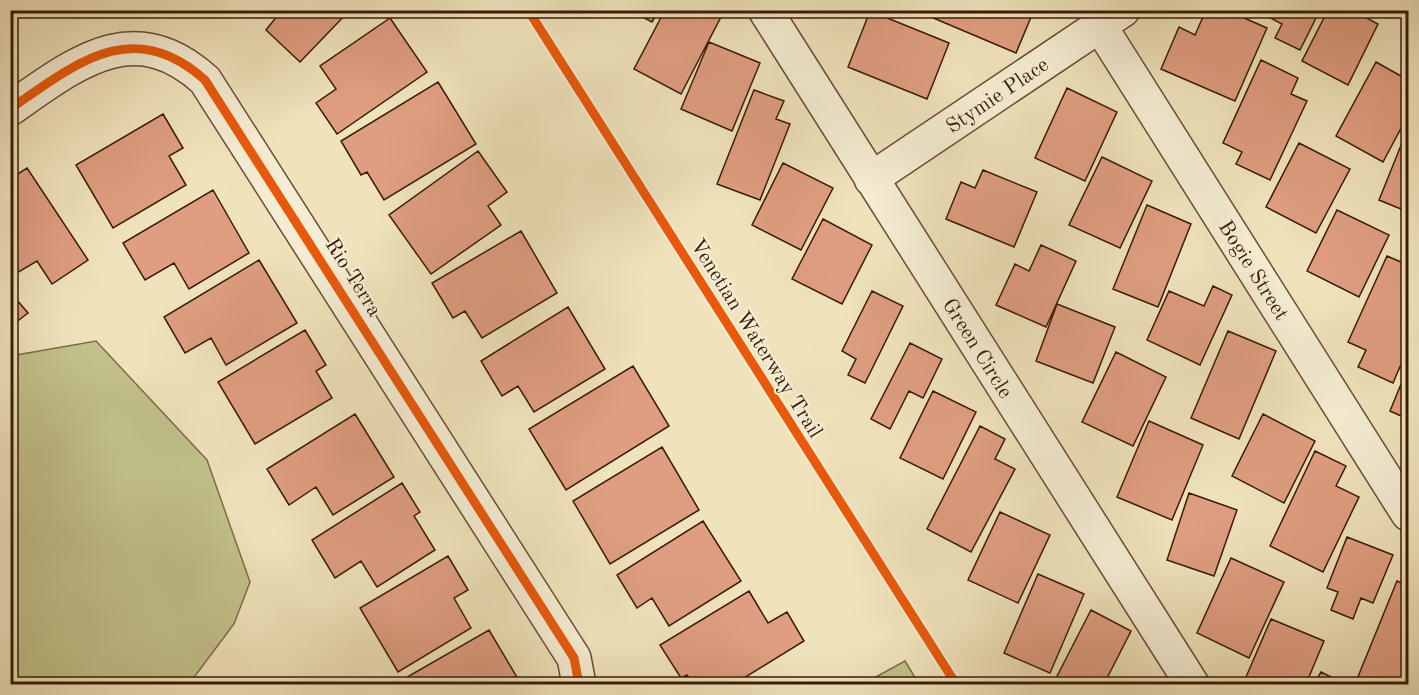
<svg xmlns="http://www.w3.org/2000/svg" width="1419" height="695" viewBox="0 0 1419 695" font-family="'Old Standard TT',serif">
<rect width="100%" height="100%" fill="#f0e3bc"/>
<filter id="stains"><feTurbulence type="fractalNoise" baseFrequency=".00333" numOctaves="4"/><feColorMatrix values="0 0 0 0 .2 0 0 0 0 .09 0 0 0 0 .02 0 0 0 .5 -.17"/></filter>
<radialGradient id="worn" r=".72"><stop offset=".6" stop-color="#630" stop-opacity="0"/><stop offset="1" stop-color="#630" stop-opacity=".3"/></radialGradient>
<!-- green -->
<path fill="#c2c18b" stroke="#7e6e48" stroke-width="1.5" d="M 96,341 L 207,460 L 250,582 L 234,624 L 189,684 L 11,684 L 11,356 Z
M 905,661 L 919,684 L 863,684 Z"/>
<!-- building -->
<path fill="#df9e81" stroke="#3a1b06" stroke-width="1.5" d="M 282,10 L 350,10 L 300,62 L 266,30 Z
M 629,10 L 659,10 L 652,22 Z
M 665,10 L 712,10 L 722,15 L 681,94 L 634,69 Z
M 933,10 L 1034,10 L 1016,53 L 931,17 Z
M 1206,10 L 1226,10 L 1267,28 L 1235,101 L 1161,69 L 1179,27 L 1195,35 Z
M 1256,10 L 1320,10 L 1300,50 L 1275,38 L 1282,24 Z
M 1328,10 L 1352,10 L 1378,24 L 1348,85 L 1302,61 Z
M 870,11 L 949,43 L 927,99 L 848,67 Z
M 390,18 L 427,72 L 337,134 L 316,103 L 336,89 L 320,66 Z
M 709,42 L 760,63 L 732,131 L 681,109 Z
M 1261,60 L 1298,78 L 1291,94 L 1307,101 L 1270,180 L 1236,164 L 1242,152 L 1223,143 Z
M 1376,62 L 1408,80 L 1408,115 L 1383,162 L 1336,136 Z
M 438,82 L 476,144 L 384,200 L 367,172 L 361,175 L 341,141 Z
M 1067,88 L 1117,112 L 1085,181 L 1035,158 Z
M 754,90 L 784,101 L 776,119 L 790,124 L 760,200 L 717,184 Z
M 163,114 L 183,148 L 169,156 L 186,185 L 113,228 L 76,165 Z
M 1408,128 L 1408,212 L 1379,200 Z
M 1299,143 L 1350,169 L 1316,233 L 1266,207 Z
M 478,151 L 507,192 L 488,206 L 501,225 L 431,274 L 389,215 Z
M 1102,157 L 1152,181 L 1120,248 L 1069,225 Z
M 783,163 L 833,188 L 801,250 L 752,225 Z
M 27,168 L 88,260 L 52,284 L 37,261 L 10,277 L 10,179 Z
M 983,170 L 1037,192 L 1014,247 L 946,219 L 961,182 L 975,188 Z
M 213,190 L 249,253 L 189,289 L 174,263 L 145,280 L 123,243 Z
M 1147,205 L 1191,224 L 1158,307 L 1113,289 Z
M 1337,210 L 1389,235 L 1359,297 L 1307,271 Z
M 823,219 L 872,245 L 842,304 L 792,279 Z
M 521,231 L 557,293 L 482,338 L 465,311 L 453,318 L 432,283 Z
M 1041,245 L 1076,261 L 1046,327 L 996,305 L 1015,264 L 1029,271 Z
M 1387,256 L 1408,265 L 1403,281 L 1408,283 L 1408,348 L 1393,383 L 1358,367 L 1366,350 L 1348,342 Z
M 259,260 L 297,323 L 226,365 L 211,338 L 185,353 L 164,317 Z
M 1213,286 L 1232,295 L 1200,365 L 1147,340 L 1169,291 L 1204,306 Z
M 872,291 L 903,306 L 865,383 L 848,375 L 856,359 L 842,351 Z
M 10,292 L 28,313 L 10,327 Z
M 1057,304 L 1115,327 L 1093,383 L 1036,361 Z
M 568,307 L 605,369 L 534,412 L 518,386 L 502,396 L 481,361 Z
M 305,330 L 326,365 L 316,371 L 332,398 L 255,444 L 218,382 Z
M 1228,331 L 1276,351 L 1239,439 L 1191,418 Z
M 910,343 L 942,359 L 923,398 L 909,391 L 890,429 L 871,419 Z
M 1116,352 L 1166,377 L 1133,446 L 1082,422 Z
M 633,366 L 669,426 L 566,490 L 529,429 Z
M 1408,367 L 1408,419 L 1390,411 Z
M 933,391 L 976,412 L 943,479 L 900,458 Z
M 355,414 L 394,477 L 333,515 L 316,487 L 289,505 L 267,469 Z
M 1263,414 L 1315,441 L 1284,503 L 1232,476 Z
M 1149,421 L 1203,445 L 1172,520 L 1117,497 Z
M 980,426 L 1005,439 L 995,459 L 1015,469 L 971,552 L 927,529 Z
M 662,447 L 699,510 L 610,564 L 573,501 Z
M 1315,451 L 1346,466 L 1336,486 L 1359,497 L 1323,572 L 1270,546 Z
M 402,483 L 420,512 L 414,516 L 435,550 L 377,587 L 361,561 L 335,578 L 312,540 Z
M 1189,493 L 1237,510 L 1214,576 L 1167,560 Z
M 1000,512 L 1050,535 L 1018,603 L 968,580 Z
M 703,521 L 741,581 L 669,626 L 652,598 L 637,608 L 617,575 Z
M 1347,537 L 1393,555 L 1373,603 L 1361,598 L 1353,619 L 1331,610 L 1338,592 L 1327,588 Z
M 448,556 L 468,590 L 454,598 L 471,628 L 398,672 L 360,608 Z
M 1231,558 L 1284,582 L 1249,658 L 1197,633 Z
M 1038,574 L 1084,594 L 1050,673 L 1004,653 Z
M 1397,581 L 1408,586 L 1408,684 L 1355,684 Z
M 749,591 L 768,623 L 787,612 L 804,641 L 734,684 L 693,684 L 687,675 L 681,678 L 660,645 Z
M 1091,610 L 1131,631 L 1104,684 L 1053,684 Z
M 1271,619 L 1324,641 L 1306,684 L 1243,684 Z
M 489,630 L 521,684 L 395,684 Z
M 1321,672 L 1345,684 L 1314,684 Z"/>
<g fill="none" stroke-linecap="round" stroke-linejoin="round">
<!-- minor casing -->
<g stroke="#684d34" stroke-width="36">
<path id="minor" d="M 765,10 L 1192,684
M 1100,26 L 1408,514
M 10,109 C 75,64 133,15 205,80 L 574,658 L 579,684
M 871,179 L 1123,10"/>
</g>
<!-- minor -->
<use href="#minor" stroke="#f5edd3" stroke-width="33"/>
<!-- cycleway casing -->
<g stroke="#f5edd3" stroke-width="13">
<path id="cycleway" d="M 528,10 L 956,684
M 10,109 C 75,64 133,15 205,80 L 574,658 L 579,684"/>
</g>
<!-- cycleway -->
<use href="#cycleway" stroke="#e8590c" stroke-width="9"/>
</g>
<g text-anchor="middle" stroke-width="4.5" stroke-linejoin="round" paint-order="stroke">
<!-- street labels -->
<g font-size="21" fill="#3a1b06" stroke="#f5edd3">
<text transform="translate(997 95) rotate(-34)" y="7">Stymie Place</text>
<text transform="translate(1254 270) rotate(58)" y="7">Bogie Street</text>
<text transform="translate(354 277) rotate(58)" y="7">Rio Terra</text>
<text transform="translate(757 338) rotate(58)" y="7">Venetian Waterway Trail</text>
<text transform="translate(978 348) rotate(58)" y="7">Green Circle</text>
</g>
</g>
<!-- margin -->
<rect width="1419" height="695" fill="none" stroke="#f0e3bc" stroke-width="36"/>
<rect x="12" y="12" width="1395" height="671" fill="none" stroke="#3a1b06" stroke-width="3"/>
<rect x="18" y="18" width="1383" height="659" fill="none" stroke="#3a1b06" stroke-width="1.5"/>
<rect width="100%" height="100%" filter="url(#stains)"/>
<rect width="100%" height="100%" fill="url(#worn)"/>
</svg>
